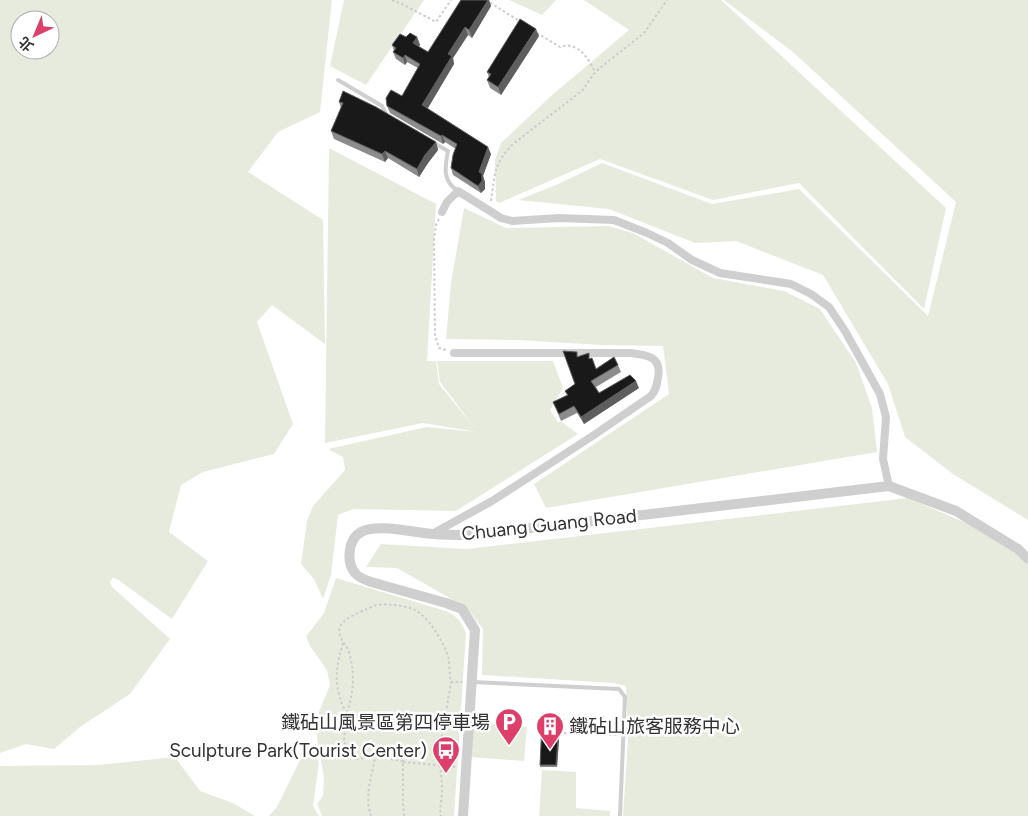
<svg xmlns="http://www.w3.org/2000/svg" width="1028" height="816" viewBox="0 0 1028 816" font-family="Figtree,'Noto Sans TC',sans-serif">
<rect width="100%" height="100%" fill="#fff"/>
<!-- green -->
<path fill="#e7ebde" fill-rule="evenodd" d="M 0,0 L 332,0 L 320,112 L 278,132 L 248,172 L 323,220 L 325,344 L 272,305 L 257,322 L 293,424 L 274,454 L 203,472 L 181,485 L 169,532 L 208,561 L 172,619 L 117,579 L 113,578 L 110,581 L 110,583 L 112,587 L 170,639 L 130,694 L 80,727 L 54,749 L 26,744 L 0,753 ZM 20,20 L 50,20 L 50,50 L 20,50 Z
M 344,0 L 424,0 L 366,85 L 330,66 Z
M 509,0 L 556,0 L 542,15 Z
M 584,0 L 721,0 L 946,208 L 924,309 L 799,183 L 713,200 L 600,159 L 499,203 L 496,201 L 495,160 L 501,143 L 551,96 L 629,30 Z
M 724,0 L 1028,0 L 1028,520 L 953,474 L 905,437 L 888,384 L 823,275 L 736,241 L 695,243 L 609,209 L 518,200 L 556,185 L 602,163 L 712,204 L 799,189 L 928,316 L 956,202 L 793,52 Z
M 329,148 L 436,204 L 427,361 L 436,361 L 439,384 L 474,427 L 440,382 L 437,361 L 553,361 L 563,388 L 550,410 L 558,422 L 562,422 L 578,434 L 456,511 L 353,509 L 338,515 L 331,575 L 323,599 L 314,579 L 301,564 L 307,521 L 313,506 L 345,470 L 343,457 L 328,449 L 427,427 L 477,432 L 423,423 L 325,443 Z
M 464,208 L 506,228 L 608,226 L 633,233 L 713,278 L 784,291 L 820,309 L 856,363 L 872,408 L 877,452 L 546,508 L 534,484 L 669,394 L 663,346 L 603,345 L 516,340 L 446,339 L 451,283 Z
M 908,498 L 959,520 L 1001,533 L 1028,559 L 1028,816 L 623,816 L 628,739 L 626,686 L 613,683 L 482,675 L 483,629 L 467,608 L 397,568 L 366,567 L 381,544 L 467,549 Z
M 336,578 L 446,611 C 457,616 461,621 466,633 L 454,816 L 322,816 L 317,804 L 323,796 L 324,778 L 317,738 L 319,712 L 330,685 L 327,670 L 310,646 L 306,636 L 315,625 L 324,613 Z
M 473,722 L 527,727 L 524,761 L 471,757 Z
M 310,740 L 319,763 L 313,806 L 319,816 L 269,816 L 277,807 Z
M 175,757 L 200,791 L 233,803 L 255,816 L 0,816 L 0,766 L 98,765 Z
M 542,770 L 576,772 L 576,808 L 610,811 L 610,816 L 539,816 Z"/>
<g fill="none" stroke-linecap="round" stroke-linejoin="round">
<!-- path -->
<path stroke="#ccc" stroke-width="2" stroke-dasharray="2.5 2.5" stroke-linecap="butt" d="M 392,0 L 404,5 L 436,22 L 451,0
M 486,0 L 521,22
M 537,33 L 560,47 C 578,41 588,58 595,72
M 491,201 C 495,175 493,164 513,144 L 583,90 L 595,72 L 644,33 L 667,0
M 439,219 L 436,225 L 434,240 L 435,335 L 439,348 L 446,350
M 343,643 C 338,661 334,674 339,694 C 341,701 342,707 347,712
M 352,723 C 364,711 375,713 390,716
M 559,733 L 618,735
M 403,762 L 458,767
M 440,765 C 441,773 442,782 442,791 C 442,799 439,808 441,816
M 449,766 L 442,737 L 441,724 L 445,717 L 451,683
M 371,816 C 364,796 372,777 375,757
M 404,816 L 403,803 L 403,761 L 375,757 L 356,759 C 347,751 340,739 347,728 C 348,725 350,723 351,720 L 347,712 C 354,692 355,673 349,652 C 346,643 335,636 341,625 C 345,618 360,612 367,609 C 370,608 374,605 378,605 C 387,603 406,606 415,610 C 428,616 444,643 448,656 C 450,664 449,674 451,682 L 462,682"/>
<!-- service -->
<path stroke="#cfcfcf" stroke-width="4" d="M 338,80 L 382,106 L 387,116 L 390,117
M 432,142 L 448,151 C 445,167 442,181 458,191
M 473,682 L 619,689 L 625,697 L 620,816"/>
<!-- minor -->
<path stroke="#cfcfcf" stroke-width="8" d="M 442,212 L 447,202 L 458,191 L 501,218 L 512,221 L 559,218 L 614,220 L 647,233 L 668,243 L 692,260 L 720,273 L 791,284 L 811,294 L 829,307 L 845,331 L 880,394 L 886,417 L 883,459 L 889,486
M 432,534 L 492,501 L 591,437 L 651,396 C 656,390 657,385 658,378 C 662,357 648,355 631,353 L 454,353"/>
<!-- tertiary -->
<path stroke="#cfcfcf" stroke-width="10" d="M 463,816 L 475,630 L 462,609 L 446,603 L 371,582 C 365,580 359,578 355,573 C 346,562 348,539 361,532 C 378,523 414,533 434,534 C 446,535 459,535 472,535 L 889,486 L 956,511 L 1018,549 L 1028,559"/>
</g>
<!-- wall -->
<path fill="#8c8c8c" d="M 461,0 L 489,0 L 491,6 L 472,38 L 468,35 L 453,58 L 454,64 L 427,109 L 491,154 L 483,176 L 485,182 L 485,189 L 481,193 L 453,175 L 451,168 L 456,149 L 445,142 L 443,144 L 390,113 L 387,106 L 402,96 L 418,68 L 407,62 L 405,65 L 396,59 L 393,52 L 394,51 L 392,45 L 406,37 L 417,37 L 420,45 L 418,47 L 428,52 Z
M 539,36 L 501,95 L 490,88 L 487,80 L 489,77 L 487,72 Z
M 339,102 L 436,142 L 438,150 L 428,163 L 419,177 L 388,158 L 385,162 L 334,139 L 331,131 L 341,108 Z
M 578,356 L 590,358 L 596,369 L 618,365 L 621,372 L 596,387 L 599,393 L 639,388 L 584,424 L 577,413 L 561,421 L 553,402 L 567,395 L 565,391 L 575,384 Z
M 559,724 L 560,726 L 557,767 L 540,767 L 540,765 Z"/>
<!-- shaded-wall -->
<path fill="#5e5e5e" d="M 488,0 L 489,0 L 491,6 L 472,38 L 469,30 Z
M 465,27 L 468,35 L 453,58 L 454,64 L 425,113 L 422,105 L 448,54 Z
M 536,29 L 539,36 L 501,95 L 498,87 Z
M 417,37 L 420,45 L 415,51 L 413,43 Z
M 405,55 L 407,62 L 405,65 L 403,58 Z
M 442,135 L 445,142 L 443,144 L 441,136 Z
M 436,142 L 438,150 L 428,163 L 419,177 L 417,169 L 425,155 Z
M 488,147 L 491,154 L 483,176 L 485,182 L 485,189 L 481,193 L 478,186 L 479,172 Z
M 385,151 L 388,158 L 385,162 L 382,154 Z
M 636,381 L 639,388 L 584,424 L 581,417 Z
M 559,724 L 560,726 L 557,767 L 556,765 Z"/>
<!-- building -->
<path fill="#191919" stroke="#5e5e5e" d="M 461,0 L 488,0 L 469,30 L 465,27 L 448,54 L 452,56 L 422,105 L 488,147 L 479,172 L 482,174 L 482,181 L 478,186 L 451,168 L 453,155 L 457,144 L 442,135 L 441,136 L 387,106 L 386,98 L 391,90 L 402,96 L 420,64 L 405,55 L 403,58 L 393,52 L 396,48 L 392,45 L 400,34 L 406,37 L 410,33 L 417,37 L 413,43 L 428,52 Z
M 520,19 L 536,29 L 498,87 L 487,80 L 491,74 L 487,72 Z
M 343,91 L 376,107 L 436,142 L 425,155 L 417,169 L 385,151 L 382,154 L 331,131 L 343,103 L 339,102 Z
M 563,351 L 577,352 L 577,357 L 589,353 L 589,359 L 592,358 L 596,369 L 614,357 L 618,365 L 591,381 L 599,393 L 630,375 L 636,381 L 581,417 L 574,406 L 559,414 L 553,402 L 568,395 L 565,391 L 575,384 Z
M 542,723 L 559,724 L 556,765 L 540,765 Z"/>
<!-- icons -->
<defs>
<g id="parking-pin" transform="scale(1.4375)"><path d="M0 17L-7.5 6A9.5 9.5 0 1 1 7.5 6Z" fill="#de3f6a" stroke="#fff"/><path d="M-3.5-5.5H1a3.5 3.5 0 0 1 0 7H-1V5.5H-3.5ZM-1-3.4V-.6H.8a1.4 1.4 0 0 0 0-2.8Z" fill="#fff"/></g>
<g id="building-pin" transform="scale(1.4375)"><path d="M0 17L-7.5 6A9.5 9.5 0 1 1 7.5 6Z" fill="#de3f6a" stroke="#fff"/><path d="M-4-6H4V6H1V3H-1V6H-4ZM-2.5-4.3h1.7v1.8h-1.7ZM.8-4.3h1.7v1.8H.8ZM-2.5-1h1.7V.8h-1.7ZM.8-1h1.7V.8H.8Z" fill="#fff"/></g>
<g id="bus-pin" transform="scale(1.4375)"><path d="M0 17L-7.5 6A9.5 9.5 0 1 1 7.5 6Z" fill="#de3f6a" stroke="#fff"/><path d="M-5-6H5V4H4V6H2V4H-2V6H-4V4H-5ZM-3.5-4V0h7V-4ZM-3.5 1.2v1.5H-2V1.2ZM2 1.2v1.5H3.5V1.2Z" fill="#fff"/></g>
</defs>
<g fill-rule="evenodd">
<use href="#parking-pin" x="509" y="722"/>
<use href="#building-pin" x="550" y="726"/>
<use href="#bus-pin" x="446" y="750"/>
</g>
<g text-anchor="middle" stroke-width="5" stroke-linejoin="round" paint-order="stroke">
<!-- street labels -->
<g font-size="19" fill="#323232" stroke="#fff">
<text transform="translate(549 524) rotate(-6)" y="7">Chuang Guang Road</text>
</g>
<!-- poi labels -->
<g font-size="19" fill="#323232" stroke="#fff" text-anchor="end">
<text x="490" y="729">鐵砧山風景區第四停車場</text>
<text x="569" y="733" text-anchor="start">鐵砧山旅客服務中心</text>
<text x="427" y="757">Sculpture Park(Tourist Center)</text>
</g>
</g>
<!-- north arrow -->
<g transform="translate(35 35) rotate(224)"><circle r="24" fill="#ffffff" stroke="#adadad"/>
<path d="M0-4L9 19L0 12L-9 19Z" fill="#de3f6a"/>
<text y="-8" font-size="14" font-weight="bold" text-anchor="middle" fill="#323232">北</text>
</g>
</svg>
